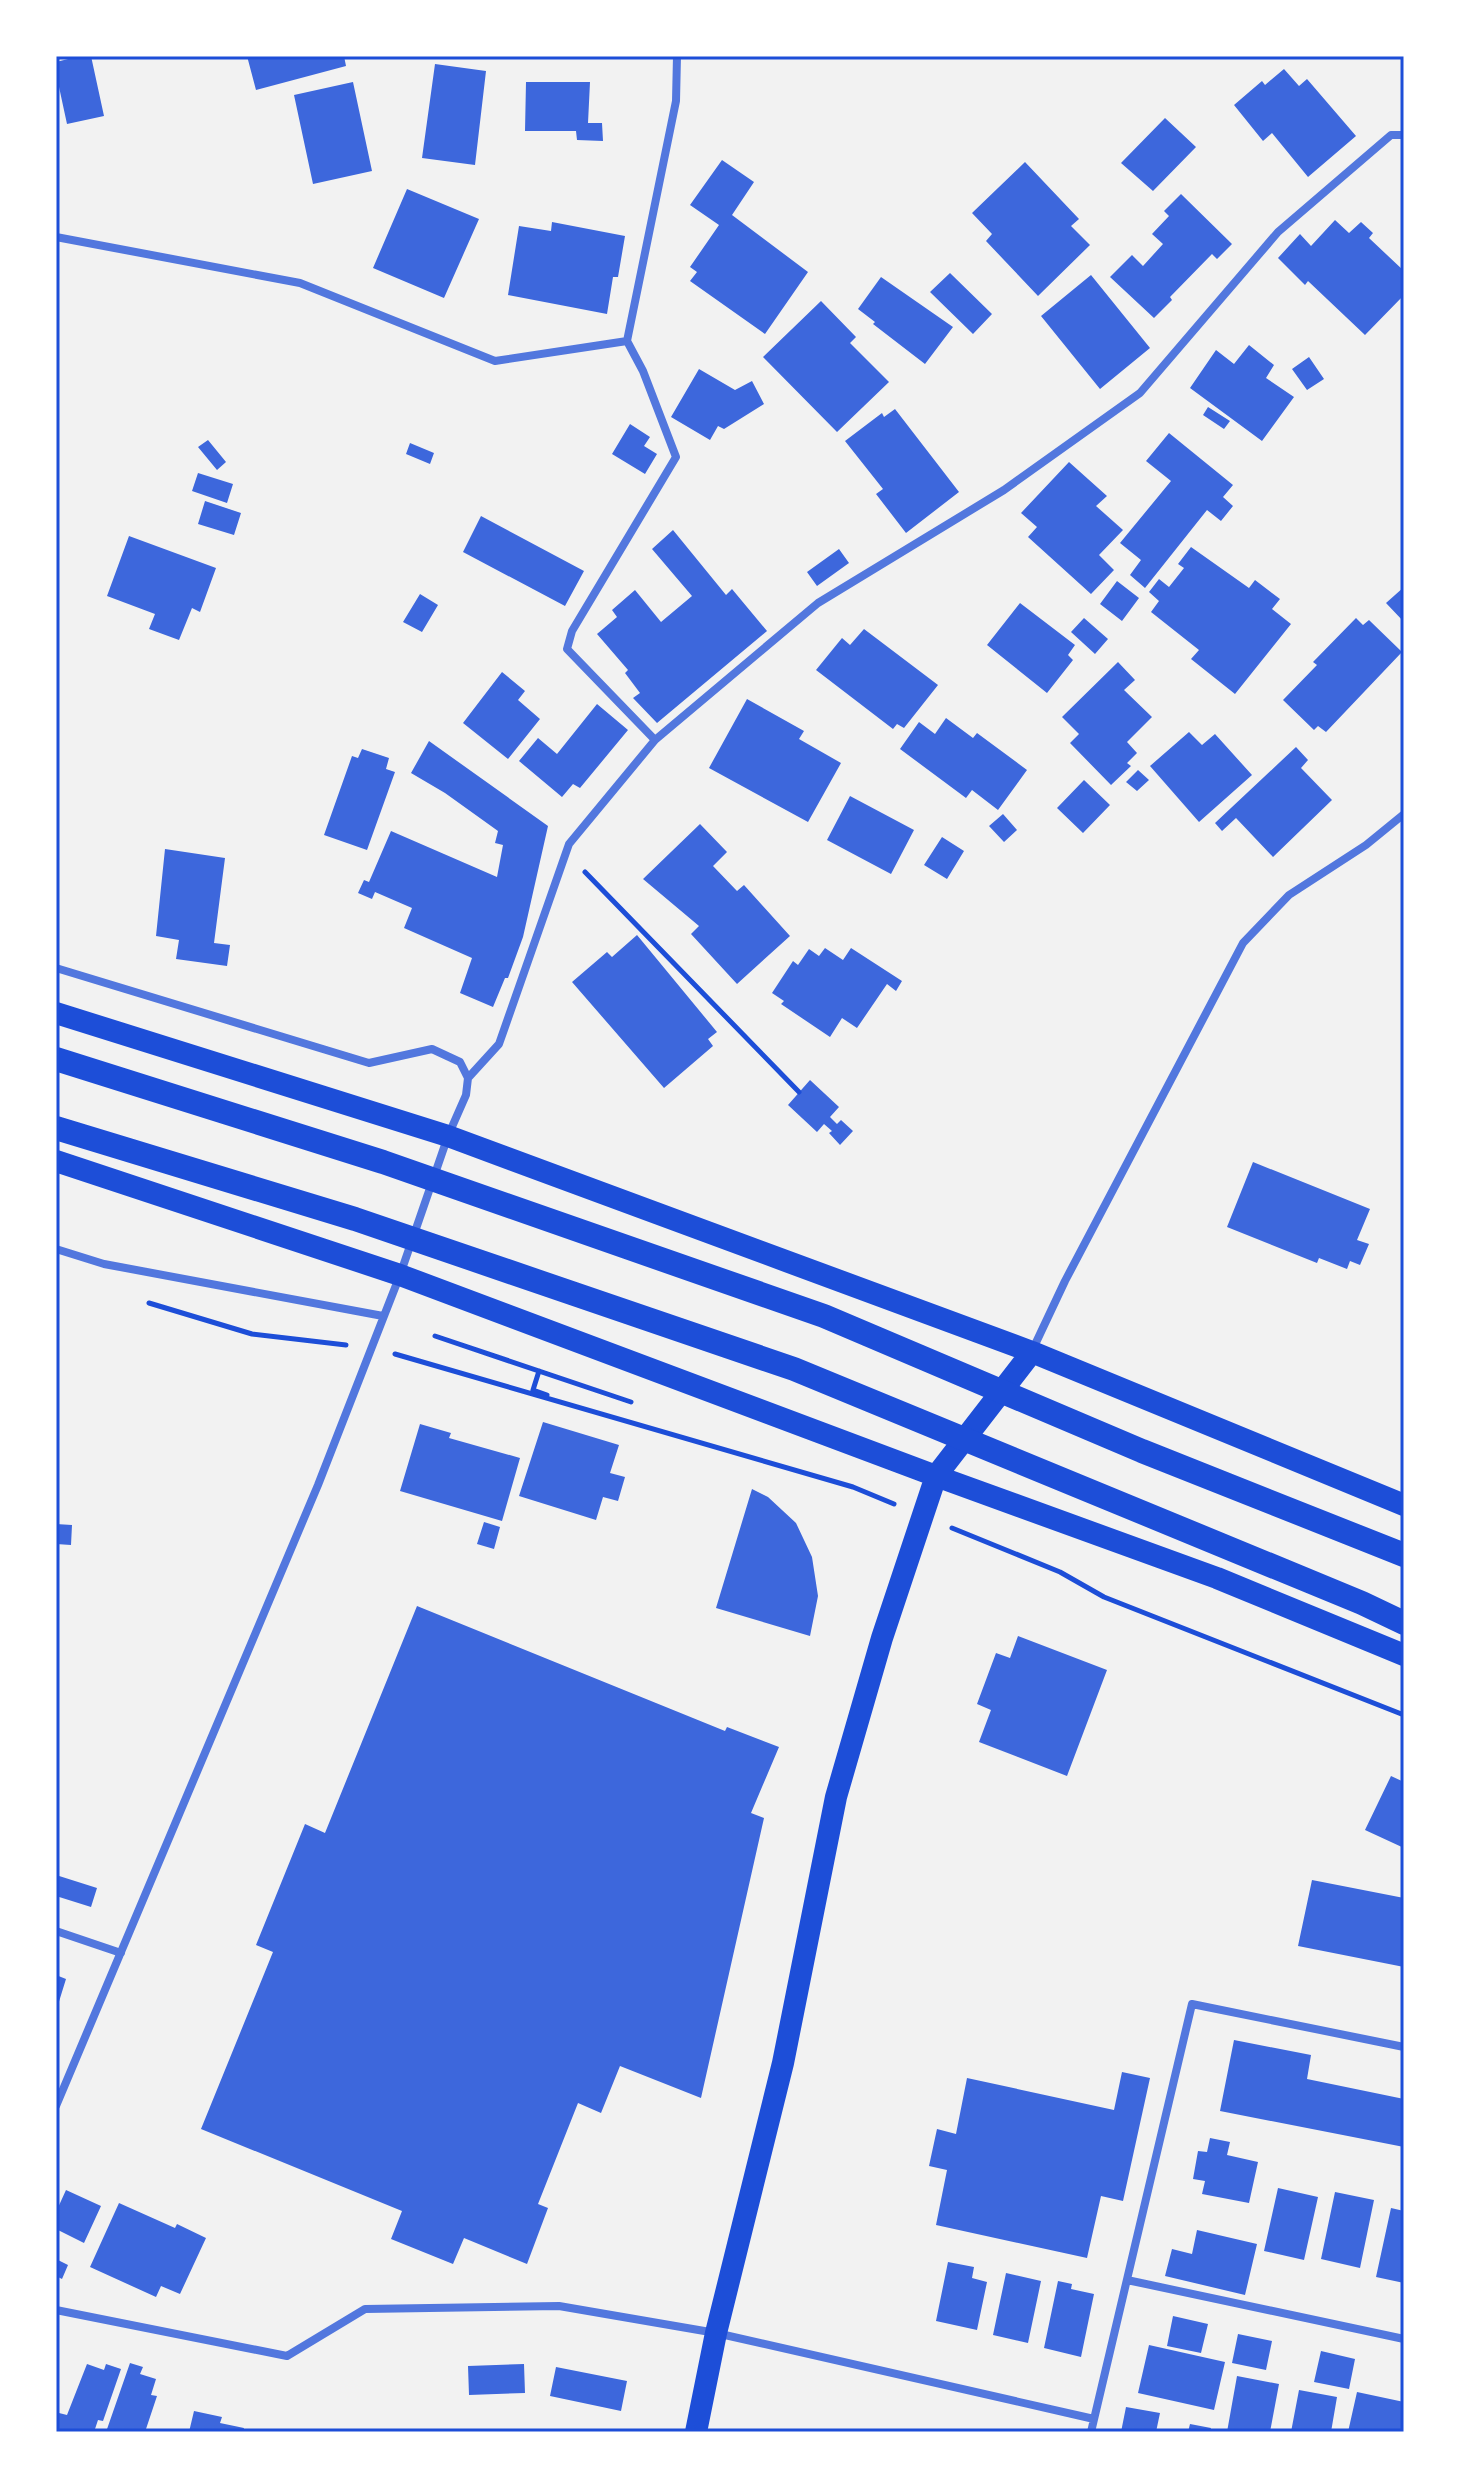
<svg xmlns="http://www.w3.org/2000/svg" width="1460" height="2488" viewBox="0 0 1460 2488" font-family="'Fira Sans Condensed',sans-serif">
<rect width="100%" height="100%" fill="#f2f2f2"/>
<!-- building -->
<path fill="#3d67dc" d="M 80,56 L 91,56 L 104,116 L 67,124 L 56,73 L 56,62 Z
M 247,56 L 344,56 L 346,66 L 256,90 Z
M 435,64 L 486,71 L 475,165 L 422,158 Z
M 1284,69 L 1299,86 L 1307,79 L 1356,136 L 1308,177 L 1272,133 L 1263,141 L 1234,105 L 1262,81 L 1265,85 Z
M 353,82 L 372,171 L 313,184 L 294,95 Z
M 526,82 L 590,82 L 588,123 L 602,123 L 603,141 L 577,140 L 576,131 L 525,131 Z
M 1165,118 L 1196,147 L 1153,191 L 1121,163 Z
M 722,160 L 754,182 L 732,215 L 808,272 L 765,334 L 690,281 L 697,272 L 690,267 L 719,225 L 690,205 Z
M 1025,162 L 1079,219 L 1071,226 L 1090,245 L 1038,296 L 986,241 L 992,234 L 972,213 Z
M 407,189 L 479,219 L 444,298 L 373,268 Z
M 1181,194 L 1232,244 L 1217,259 L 1212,254 L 1170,297 L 1172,300 L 1154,318 L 1110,277 L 1132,255 L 1143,266 L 1163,244 L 1152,234 L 1169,216 L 1164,211 Z
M 1335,220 L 1349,233 L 1361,222 L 1373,233 L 1369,238 L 1404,271 L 1404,295 L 1365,335 L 1308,281 L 1305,285 L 1278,258 L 1300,234 L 1311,246 Z
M 552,222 L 625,236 L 618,277 L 613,277 L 607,314 L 508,295 L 519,226 L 551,231 Z
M 950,273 L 992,314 L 973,334 L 930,292 Z
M 1091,275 L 1150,348 L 1100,389 L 1041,316 Z
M 881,277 L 953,327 L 925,364 L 873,324 L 875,322 L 858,309 Z
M 821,301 L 856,337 L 850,343 L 889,382 L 837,432 L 763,357 Z
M 1249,345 L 1274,365 L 1266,378 L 1294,397 L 1262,441 L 1190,388 L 1216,350 L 1234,364 Z
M 1309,357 L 1324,379 L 1307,390 L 1292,369 Z
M 699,369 L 735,390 L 752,381 L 764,404 L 724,429 L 718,426 L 710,440 L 671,417 Z
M 1208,407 L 1230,421 L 1224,429 L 1203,415 Z
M 895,409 L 959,492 L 906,533 L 876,494 L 883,489 L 845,441 L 882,413 L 884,417 Z
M 630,424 L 650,437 L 644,446 L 657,454 L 645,474 L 612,454 Z
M 1169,433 L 1233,485 L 1223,497 L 1233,506 L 1221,521 L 1207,510 L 1145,588 L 1130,575 L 1141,560 L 1120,543 L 1171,481 L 1146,461 Z
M 208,440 L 226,462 L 217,470 L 198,447 Z
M 410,443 L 434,453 L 430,464 L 406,454 Z
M 1069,462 L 1107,496 L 1096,506 L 1123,530 L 1099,555 L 1114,570 L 1091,594 L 1028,537 L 1037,527 L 1021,513 Z
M 198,473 L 233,484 L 227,503 L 192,491 Z
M 205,501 L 241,513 L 234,535 L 198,524 Z
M 481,516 L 584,571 L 565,606 L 463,552 Z
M 673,530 L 726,595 L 732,589 L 767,631 L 657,723 L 633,698 L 640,693 L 625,673 L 628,670 L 597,634 L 617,617 L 612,610 L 635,590 L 661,622 L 692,596 L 652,549 Z
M 129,536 L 216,568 L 200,612 L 192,608 L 179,640 L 149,629 L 155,614 L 107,596 Z
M 1191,547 L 1249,588 L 1255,580 L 1280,599 L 1272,609 L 1291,624 L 1235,694 L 1191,659 L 1199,650 L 1151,612 L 1159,601 L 1149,592 L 1159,579 L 1169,587 L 1184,568 L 1178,564 Z
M 839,549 L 849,563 L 817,586 L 807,572 Z
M 1117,581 L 1139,598 L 1122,621 L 1100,604 Z
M 1404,587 L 1404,622 L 1386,603 Z
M 420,594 L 438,605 L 422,632 L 403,622 Z
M 1020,603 L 1075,645 L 1068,655 L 1073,660 L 1047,693 L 987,645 Z
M 1084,618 L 1108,639 L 1095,654 L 1071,632 Z
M 1356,618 L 1363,625 L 1369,620 L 1402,652 L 1326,732 L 1318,726 L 1314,730 L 1283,700 L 1317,665 L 1313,662 Z
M 864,629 L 938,685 L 904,728 L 897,724 L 893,729 L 816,670 L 842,638 L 850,645 Z
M 1118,662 L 1135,680 L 1124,690 L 1152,717 L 1127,742 L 1137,753 L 1127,763 L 1131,766 L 1111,785 L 1070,743 L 1079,734 L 1062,717 Z
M 502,672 L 525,691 L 518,700 L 540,719 L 508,759 L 463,723 Z
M 747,699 L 804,731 L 799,739 L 841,763 L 808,822 L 709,768 Z
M 597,704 L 628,730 L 580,788 L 573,784 L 562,797 L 519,761 L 538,738 L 557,754 Z
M 946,718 L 973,738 L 977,733 L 1027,770 L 998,810 L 972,790 L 966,798 L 900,749 L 919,722 L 935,734 Z
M 1189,732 L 1202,745 L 1215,734 L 1252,775 L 1199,822 L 1150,766 Z
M 429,741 L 548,826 L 523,937 L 508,978 L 505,978 L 493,1007 L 460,993 L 472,958 L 404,928 L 412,908 L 375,892 L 372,899 L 358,893 L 364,880 L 369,882 L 391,831 L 497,877 L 503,845 L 495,843 L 498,831 L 445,793 L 411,773 Z
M 1296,747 L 1308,760 L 1301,768 L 1332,800 L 1273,857 L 1236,818 L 1222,831 L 1215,823 Z
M 362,749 L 389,758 L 386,769 L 395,772 L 367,850 L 324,835 L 352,756 L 358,758 Z
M 1138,770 L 1149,780 L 1137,791 L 1126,782 Z
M 1084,780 L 1110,805 L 1083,833 L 1057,808 Z
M 850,796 L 914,830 L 891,874 L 827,840 Z
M 1003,814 L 1017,830 L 1004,842 L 989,826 Z
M 700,824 L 727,852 L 713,866 L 737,891 L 744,885 L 790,936 L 737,984 L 691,934 L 699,926 L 643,879 Z
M 942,837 L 964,851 L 947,879 L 924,865 Z
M 165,849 L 225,858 L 214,943 L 230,945 L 227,966 L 176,959 L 179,940 L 156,936 Z
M 637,935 L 717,1032 L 708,1039 L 713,1046 L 664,1088 L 572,982 L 607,952 L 612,957 Z
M 825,948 L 843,960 L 851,948 L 902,981 L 896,991 L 887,984 L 857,1028 L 842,1018 L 830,1037 L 781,1004 L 784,1001 L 772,993 L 793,961 L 798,965 L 809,949 L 819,956 Z
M 810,1080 L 839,1107 L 830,1117 L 837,1124 L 841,1120 L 853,1131 L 840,1145 L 829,1133 L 832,1131 L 824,1124 L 817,1132 L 788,1105 Z
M 1253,1162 L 1370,1209 L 1357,1240 L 1369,1244 L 1360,1265 L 1350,1261 L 1347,1269 L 1319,1258 L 1317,1263 L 1227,1227 Z
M 543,1422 L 619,1445 L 610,1473 L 625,1477 L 618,1501 L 603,1497 L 596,1520 L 519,1496 Z
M 420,1424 L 451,1433 L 449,1438 L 520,1458 L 502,1521 L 400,1491 Z
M 752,1489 L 768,1497 L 796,1523 L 812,1557 L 818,1596 L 810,1636 L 716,1608 Z
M 484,1522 L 500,1527 L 494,1549 L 477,1544 Z
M 56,1524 L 72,1525 L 71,1545 L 56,1544 Z
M 417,1606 L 725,1731 L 727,1727 L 779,1747 L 751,1813 L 764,1818 L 701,2098 L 620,2066 L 601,2113 L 578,2103 L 538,2204 L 548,2208 L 527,2264 L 464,2238 L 453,2264 L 391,2239 L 402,2211 L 201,2129 L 273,1952 L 256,1945 L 305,1824 L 325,1833 Z
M 1018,1636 L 1107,1670 L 1067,1776 L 979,1742 L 991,1710 L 977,1704 L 996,1653 L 1010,1658 Z
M 1391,1776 L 1404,1782 L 1404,1848 L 1365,1830 Z
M 56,1875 L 97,1888 L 91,1907 L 56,1896 Z
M 1312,1880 L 1404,1898 L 1404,1967 L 1298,1946 Z
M 56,1975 L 66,1979 L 57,2008 L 56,2008 Z
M 1234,2040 L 1311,2055 L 1307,2079 L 1404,2099 L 1404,2147 L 1220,2111 Z
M 1122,2072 L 1150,2078 L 1123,2201 L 1101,2196 L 1087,2258 L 936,2225 L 947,2170 L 929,2166 L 937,2129 L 956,2134 L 967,2078 L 1114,2110 Z
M 1210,2138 L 1230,2142 L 1227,2155 L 1258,2162 L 1249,2203 L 1202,2194 L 1205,2181 L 1193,2179 L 1198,2151 L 1207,2152 Z
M 1278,2188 L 1318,2197 L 1304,2260 L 1264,2251 Z
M 66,2190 L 101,2206 L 84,2243 L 56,2229 L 56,2212 Z
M 1335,2192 L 1374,2200 L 1360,2268 L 1321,2259 Z
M 119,2203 L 175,2228 L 177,2224 L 206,2238 L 180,2294 L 161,2286 L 156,2297 L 90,2267 Z
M 1391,2208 L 1404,2211 L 1404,2283 L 1376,2277 Z
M 1197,2230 L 1257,2244 L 1245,2295 L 1165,2276 L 1172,2249 L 1192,2254 Z
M 56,2259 L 68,2265 L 62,2279 L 56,2276 Z
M 948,2262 L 974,2267 L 972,2278 L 987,2282 L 977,2330 L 936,2321 Z
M 1006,2273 L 1041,2281 L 1028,2343 L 993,2335 Z
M 1058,2281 L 1072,2284 L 1071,2289 L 1094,2294 L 1081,2357 L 1044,2348 Z
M 1173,2316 L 1208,2324 L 1201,2353 L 1167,2346 Z
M 1238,2334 L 1272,2341 L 1266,2370 L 1232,2363 Z
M 1149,2345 L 1225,2362 L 1214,2410 L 1138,2393 Z
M 1321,2351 L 1355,2359 L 1349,2389 L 1314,2382 Z
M 130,2363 L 143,2367 L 140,2374 L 156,2379 L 151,2395 L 157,2396 L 145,2432 L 106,2432 Z
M 87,2364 L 104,2370 L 106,2364 L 121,2369 L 103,2421 L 98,2420 L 94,2432 L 56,2432 L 59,2413 L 67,2415 Z
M 524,2364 L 525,2393 L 469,2395 L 468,2366 Z
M 556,2367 L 627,2381 L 621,2411 L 550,2396 Z
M 1237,2376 L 1279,2384 L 1270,2432 L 1227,2432 Z
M 1299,2390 L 1337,2397 L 1331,2432 L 1291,2432 Z
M 1357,2392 L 1404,2402 L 1403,2432 L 1348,2432 Z
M 1126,2407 L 1160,2413 L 1156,2432 L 1121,2432 Z
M 194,2411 L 222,2417 L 220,2423 L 244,2428 L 243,2432 L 189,2432 Z
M 1190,2424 L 1211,2428 L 1210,2432 L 1188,2432 Z"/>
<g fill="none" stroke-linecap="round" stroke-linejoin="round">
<!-- path -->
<path stroke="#1d4ed8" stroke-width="5" d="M 585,872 L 799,1092
M 149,1303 L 252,1334 L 346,1345
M 435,1336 L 631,1402
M 395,1354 L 853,1487 L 894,1504
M 539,1371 L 533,1390 L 547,1395
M 952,1528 L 1060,1572 L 1104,1597 L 1404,1715"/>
<!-- minor -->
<path stroke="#5277de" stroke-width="8" d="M 56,237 L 300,283 L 495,361 L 627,341
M 655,740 L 567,649 L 572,631 L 676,457 L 643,371 L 627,341 L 676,101 L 677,56
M 56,968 L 369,1063 L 432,1049 L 460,1062 L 468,1078 L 466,1095 L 448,1136 L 400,1275 L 318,1485 L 56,2106
M 468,1078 L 499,1044 L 569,844 L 655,740 L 818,603 L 1004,490 L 1140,393 L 1278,232 L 1391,135 L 1404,135
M 56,1249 L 104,1264 L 383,1316
M 1032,1351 L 1065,1281 L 1243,943 L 1289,895 L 1366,845 L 1404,814
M 56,1931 L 121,1953
M 1127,2280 L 1404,2339
M 56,2310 L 287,2356 L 365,2309 L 559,2306 L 716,2333 L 1094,2419
M 1091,2432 L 1192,2004 L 1404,2047"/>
<!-- trunk -->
<path stroke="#1d4ed8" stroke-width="22" d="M 56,1013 L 448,1136 L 1032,1352 L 1404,1505
M 56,1161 L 400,1275 L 936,1476 L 1217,1578 L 1404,1655
M 696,2432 L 716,2333 L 783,2063 L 836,1797 L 882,1638 L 936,1476 L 1032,1352"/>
<!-- motorway -->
<path stroke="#1d4ed8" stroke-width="24" d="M 56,1059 L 383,1162 L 824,1316 L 1142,1451 L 1404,1555
M 56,1128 L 355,1219 L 794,1369 L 1362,1603 L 1404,1623"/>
</g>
<!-- border -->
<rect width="1460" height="2488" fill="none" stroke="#ffffff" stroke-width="116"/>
<rect x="58" y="58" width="1344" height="2372" fill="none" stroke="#1d4ed8" stroke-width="3"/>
</svg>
